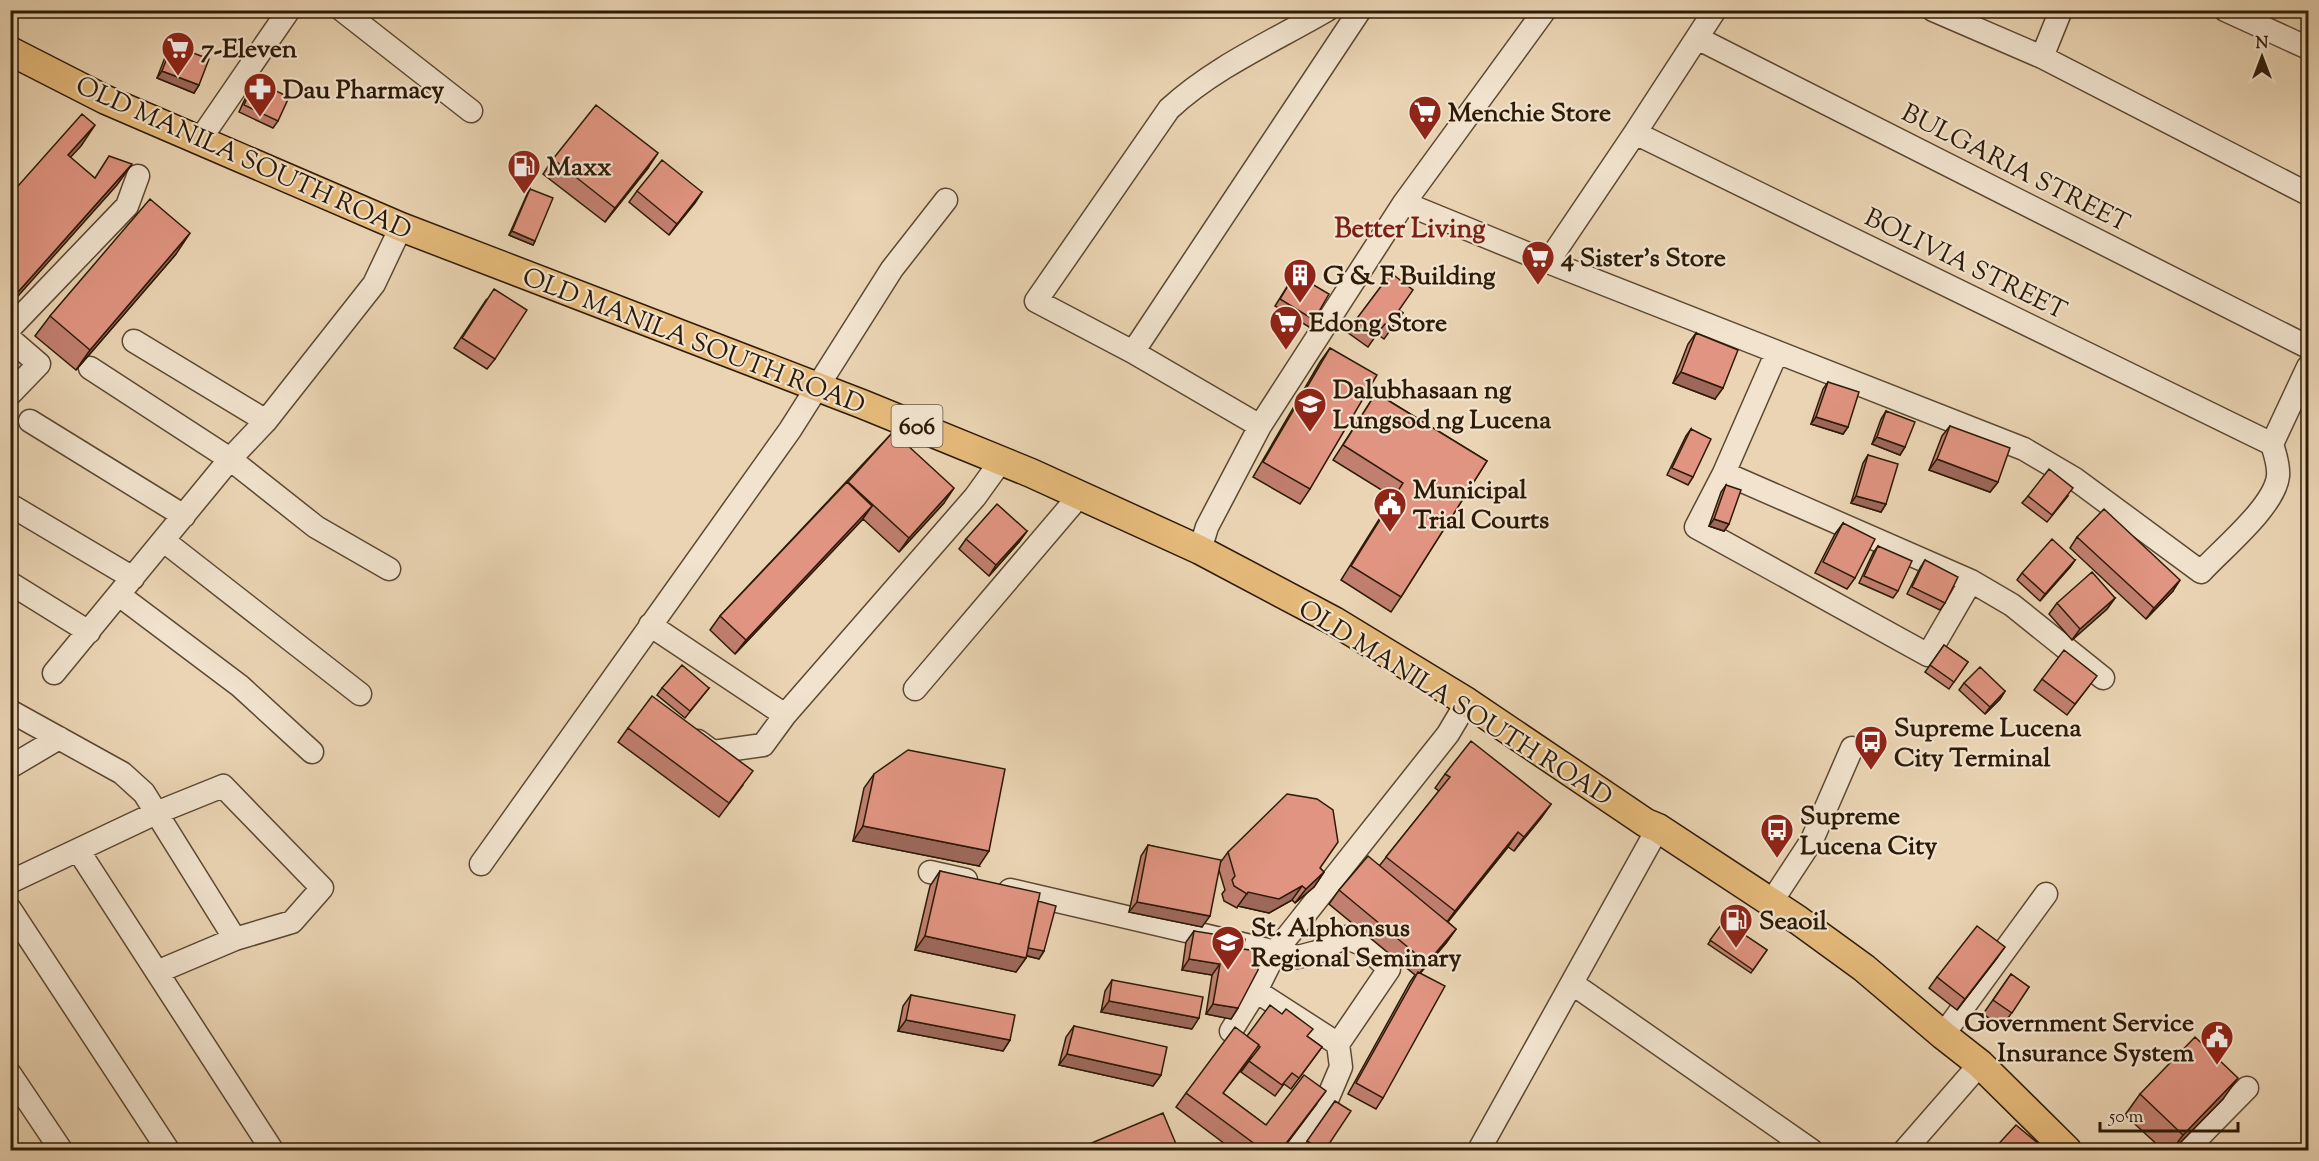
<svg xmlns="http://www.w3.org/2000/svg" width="2319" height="1161" viewBox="0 0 2319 1161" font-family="'Sorts Mill Goudy',serif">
<rect width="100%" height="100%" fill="#ead4b3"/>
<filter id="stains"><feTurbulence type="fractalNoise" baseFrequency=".00333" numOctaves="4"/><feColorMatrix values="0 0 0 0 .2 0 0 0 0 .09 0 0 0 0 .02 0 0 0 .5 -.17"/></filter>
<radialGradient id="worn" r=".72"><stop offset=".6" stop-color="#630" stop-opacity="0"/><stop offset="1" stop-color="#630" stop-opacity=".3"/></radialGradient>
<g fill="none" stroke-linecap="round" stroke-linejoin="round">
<!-- minor casing -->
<g stroke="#5c4832" stroke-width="25">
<path id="minor" d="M 342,10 L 471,111
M 1933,10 L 2042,57 L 2308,194
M 2225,10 L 2308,48
M 1697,38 L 2308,347
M 2042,57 L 2061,10
M 1635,133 L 2272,444
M 199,141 L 289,10
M 1404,203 L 1548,262 L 2024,449 L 2075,479 L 2201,572 C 2222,549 2275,506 2278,476 C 2279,465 2275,454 2272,444 L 2308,367
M 1548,262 L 1635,133 L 1715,10
M 10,328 L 127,206 L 138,176
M 10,339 L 39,364 L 10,394
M 134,341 L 266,421
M 1133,352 L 1360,10
M 1777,352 L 1724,473 L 1696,527 L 1928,655 L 1971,581
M 90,368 L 230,459 L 316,527 L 389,569
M 30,421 L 184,516
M 1260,426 L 1133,352 L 1036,301 L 1169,109 C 1214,67 1274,41 1327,10
M 1724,473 L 1971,581 L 2012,605 L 2103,678
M 10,505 L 133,578
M 164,541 L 360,694
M 1200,550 L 1207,527 L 1260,426 L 1404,203 L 1545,10
M 10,583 L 89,632
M 119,595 L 240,686 L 312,752
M 650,625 L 785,715
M 54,673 L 230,459 L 266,421 L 374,284 L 401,227
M 915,689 L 1080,495
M 10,711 L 122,773 L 144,793 L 235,939
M 698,741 L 713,752 L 763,745 L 785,715 L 975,497 L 1001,461
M 10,767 L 59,738
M 78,850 L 272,1150
M 481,864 L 790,430 L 892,269 L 946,200
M 930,872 L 966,880
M 10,882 L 156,813 L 223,786 L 322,888 L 292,922 L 235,939 L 157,972
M 1010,890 L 1298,957 L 1317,952 L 1345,937 L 1364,945 L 1389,969 L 1338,1044
M 1770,904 L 1812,840 L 1852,748
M 10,909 L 168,1150
M 1573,984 L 1811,1150
M 1256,991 L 1338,1044 L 1341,1067 L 1324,1107 L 1294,1150
M 1231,1031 L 1256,991 L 1276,951 L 1448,734 L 1467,702
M 1943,1035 L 2046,894
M 10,1074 L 61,1150
M 1479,1150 L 1658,828
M 1905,1150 L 1980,1064
M 2186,1150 L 2247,1088"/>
</g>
<!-- major casing -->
<g stroke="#2d1a07" stroke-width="31">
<path id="major" d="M 10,51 L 106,100 L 401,227 L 862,404 L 1031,473 L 1200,550 L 1334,621 L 1467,702 L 1646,823 L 1658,828 L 1798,920 L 1864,968 L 1943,1035 L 1980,1064 L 2067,1150"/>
</g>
<!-- minor -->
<use href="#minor" stroke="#f1e3ce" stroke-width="22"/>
<!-- major -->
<use href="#major" stroke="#e5ba7a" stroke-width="28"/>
</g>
<!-- wall -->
<path fill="#c17f6f" stroke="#2d1a07" stroke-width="1.5" d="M 172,45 L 199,85 L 194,93 L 157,78 L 167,52 Z
M 255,81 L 278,121 L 273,128 L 239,112 L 250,88 Z
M 553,159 L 648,168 L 605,222 L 543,174 Z
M 530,189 L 535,241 L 533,245 L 509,235 L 528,192 Z
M 637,191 L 702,192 L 669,235 L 629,202 Z
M 176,254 L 76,370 L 35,336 L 50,316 Z
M 1391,273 L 1399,310 L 1403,313 L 1384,339 L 1377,334 L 1368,347 L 1347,332 Z
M 1295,274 L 1314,320 L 1309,327 L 1275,306 Z
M 486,300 L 495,359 L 487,369 L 454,348 Z
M 1696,333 L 1715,399 L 1673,383 L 1688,344 Z
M 1330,348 L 1310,489 L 1300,504 L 1253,477 L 1320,362 Z
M 1828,382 L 1848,427 L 1843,434 L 1811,424 L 1823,389 Z
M 1376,393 L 1487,461 L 1401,597 L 1391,612 L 1341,580 L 1393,497 L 1333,460 Z
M 1886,411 L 1905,447 L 1900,455 L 1872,444 L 1881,419 Z
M 1950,426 L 1998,482 L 1990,492 L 1929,470 L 1942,436 Z
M 1691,429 L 1693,477 L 1688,485 L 1667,475 L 1686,436 Z
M 893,432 L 944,503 L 899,552 L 863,519 L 735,654 L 710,630 L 720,616 Z
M 1868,455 L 1886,504 L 1881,512 L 1851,503 L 1863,463 Z
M 1726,485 L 1729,524 L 1724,531 L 1709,526 L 1721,492 Z
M 2028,496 L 2068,496 L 2047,522 L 2022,503 Z
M 1843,523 L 1855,578 L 1847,589 L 1815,573 L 1835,534 Z
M 1027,531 L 1019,542 L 989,576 L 959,549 L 966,539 Z
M 2077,537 L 2173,591 L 2146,619 L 2070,548 Z
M 1878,546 L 1898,591 L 1893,598 L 1859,583 L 1873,553 Z
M 1925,560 L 1945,603 L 1940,610 L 1907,594 L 1920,568 Z
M 2075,560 L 2070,567 L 2040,601 L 2017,580 L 2022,573 Z
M 2115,598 L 2107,609 L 2072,640 L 2049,614 L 2057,603 Z
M 1944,645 L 1968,662 L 1949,689 L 1925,672 Z
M 2042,679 L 2089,686 L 2067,715 L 2034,690 Z
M 1964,683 L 2005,691 L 2000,699 L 1985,714 L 1959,690 Z
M 662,688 L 709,688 L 685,718 L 657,695 Z
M 628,728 L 743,785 L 719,817 L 618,742 Z
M 874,774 L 979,866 L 853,841 L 864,788 Z
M 1445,774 L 1551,804 L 1541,818 L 1514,851 L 1508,847 L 1448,922 L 1456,929 L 1446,943 L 1420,973 L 1383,1098 L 1376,1109 L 1348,1094 L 1410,982 L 1415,975 L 1329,904 L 1339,890 L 1380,865 L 1439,791 L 1435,788 Z
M 1148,845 L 1220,863 L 1228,852 L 1320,868 L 1324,872 L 1314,887 L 1295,903 L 1292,900 L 1269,913 L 1238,906 L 1237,908 L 1224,901 L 1222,894 L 1225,890 L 1219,870 L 1202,927 L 1129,912 L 1141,856 Z
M 940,871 L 1038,901 L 1044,951 L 1039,959 L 1026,956 L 1026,958 L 1016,972 L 915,950 L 930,886 Z
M 1724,921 L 1767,950 L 1751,973 L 1708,944 Z
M 1194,931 L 1243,949 L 1238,1008 L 1231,1019 L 1206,1014 L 1212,975 L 1182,970 L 1186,942 Z
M 1997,958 L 1957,1010 L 1929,988 L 1937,977 Z
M 2011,974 L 2029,987 L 2002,1027 L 1983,1014 Z
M 1112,980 L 1192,1029 L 1101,1012 L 1105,991 Z
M 911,995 L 1010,1040 L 1003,1051 L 898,1031 L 903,1006 Z
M 1282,1014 L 1307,1036 L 1322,1047 L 1314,1058 L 1291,1089 L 1284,1084 L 1275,1096 L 1241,1072 L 1252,1057 L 1251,1057 L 1223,1093 L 1266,1125 L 1316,1105 L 1282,1150 L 1233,1150 L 1176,1107 L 1186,1093 L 1247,1036 Z
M 1074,1026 L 1161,1075 L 1153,1086 L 1059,1065 L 1066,1037 Z
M 2140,1094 L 2223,1099 L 2173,1150 L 2163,1150 L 2125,1115 Z
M 1335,1101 L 1325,1150 L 1305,1150 L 1302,1149 Z"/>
<!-- shaded-wall -->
<path fill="#9d685a" stroke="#2d1a07" stroke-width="1.5" d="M 162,71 L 199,85 L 194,93 L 157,78 Z
M 95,125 L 81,146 L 54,175 L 68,155 Z
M 658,153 L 648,168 L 605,222 L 615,208 Z
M 132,164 L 117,185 L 10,305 L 10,301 Z
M 702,192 L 695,203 L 669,235 L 677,224 Z
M 512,231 L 535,241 L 533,245 L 509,235 Z
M 190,233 L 176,254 L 76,370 L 90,350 Z
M 1681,372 L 1723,388 L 1715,399 L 1673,383 Z
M 1816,417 L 1848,427 L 1843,434 L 1811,424 Z
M 1877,437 L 1905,447 L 1900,455 L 1872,444 Z
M 1937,459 L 1998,482 L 1990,492 L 1929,470 Z
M 954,488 L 944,503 L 899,552 L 909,538 Z
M 1856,496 L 1886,504 L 1881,512 L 1851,503 Z
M 872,506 L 862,520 L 735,654 L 746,640 Z
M 1714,519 L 1729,524 L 1724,531 L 1709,526 Z
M 1027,531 L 1019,542 L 989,576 L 996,565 Z
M 2075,560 L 2070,567 L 2040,601 L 2045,594 Z
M 2180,580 L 2173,591 L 2146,619 L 2154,608 Z
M 2115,598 L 2107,609 L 2072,640 L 2080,629 Z
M 2005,691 L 2000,699 L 1985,714 L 1990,707 Z
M 1551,804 L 1541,818 L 1514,851 L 1524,837 Z
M 863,826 L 989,851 L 979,866 L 853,841 Z
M 1518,832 L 1508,847 L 1444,926 L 1455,911 Z
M 1324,872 L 1314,887 L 1295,903 L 1306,889 Z
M 1302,886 L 1292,900 L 1269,913 L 1238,906 L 1248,892 Z
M 1137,902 L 1210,916 L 1202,927 L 1129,912 Z
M 1456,929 L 1446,943 L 1417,977 L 1427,963 Z
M 925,936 L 1026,958 L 1016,972 L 915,950 Z
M 1026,947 L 1044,951 L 1039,959 L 1021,954 Z
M 2005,947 L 1997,958 L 1957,1010 L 1965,999 Z
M 1189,959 L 1220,964 L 1212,975 L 1182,970 Z
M 1109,1001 L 1199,1018 L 1192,1029 L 1101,1012 Z
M 1213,1004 L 1238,1008 L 1231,1019 L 1206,1014 Z
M 906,1020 L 1010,1040 L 1003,1051 L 898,1031 Z
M 1067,1054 L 1161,1075 L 1153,1086 L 1059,1065 Z
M 2238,1078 L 2223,1099 L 2173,1150 L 2172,1150 L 2183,1135 Z
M 1326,1091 L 1282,1150 L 1281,1150 Z
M 1176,1144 L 1171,1150 L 1159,1150 Z"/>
<!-- building -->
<path fill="#e09481" stroke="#2d1a07" stroke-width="1.5" d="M 172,45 L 209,59 L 199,85 L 162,71 Z
M 255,81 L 289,97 L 278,121 L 244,105 Z
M 596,105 L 658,153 L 615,208 L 553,159 Z
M 82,114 L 95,125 L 68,155 L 95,178 L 109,156 L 132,164 L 10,301 L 10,195 Z
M 662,160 L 702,192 L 677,224 L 637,191 Z
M 530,189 L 553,198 L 535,241 L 512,231 Z
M 150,199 L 190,233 L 90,350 L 50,316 Z
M 1391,273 L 1413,290 L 1399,310 L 1403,313 L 1391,328 L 1385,324 L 1375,336 L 1355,321 Z
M 1295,274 L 1329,294 L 1314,320 L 1280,299 Z
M 494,289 L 527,310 L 495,359 L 462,338 Z
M 1696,333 L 1738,350 L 1723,388 L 1681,372 Z
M 1330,348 L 1377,375 L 1310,489 L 1263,462 Z
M 1828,382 L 1859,392 L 1848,427 L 1816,417 Z
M 1376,393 L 1487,461 L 1401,597 L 1351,566 L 1403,483 L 1343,445 Z
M 1886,411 L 1915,422 L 1905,447 L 1877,437 Z
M 1950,426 L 2010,448 L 1998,482 L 1937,459 Z
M 1691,429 L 1711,439 L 1693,477 L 1672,468 Z
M 893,432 L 954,488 L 909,538 L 848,482 Z
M 1868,455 L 1898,464 L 1886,504 L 1856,496 Z
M 2049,469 L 2073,488 L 2052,515 L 2028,496 Z
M 847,482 L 872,506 L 746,640 L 720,616 Z
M 1726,485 L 1741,490 L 1729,524 L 1714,519 Z
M 997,504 L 1027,531 L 996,565 L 966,539 Z
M 2104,509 L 2180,580 L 2154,608 L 2077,537 Z
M 1843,523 L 1875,539 L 1855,578 L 1823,562 Z
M 2052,539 L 2075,560 L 2045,594 L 2022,573 Z
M 1878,546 L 1912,561 L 1898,591 L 1864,576 Z
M 1925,560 L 1958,577 L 1945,603 L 1912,587 Z
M 2092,572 L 2115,598 L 2080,629 L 2057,603 Z
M 1944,645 L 1968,662 L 1954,682 L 1930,665 Z
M 2064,650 L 2097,676 L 2075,704 L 2042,679 Z
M 682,665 L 709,688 L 690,711 L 662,688 Z
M 1980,667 L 2005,691 L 1990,707 L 1964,683 Z
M 652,696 L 753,771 L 729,803 L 628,728 Z
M 1471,741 L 1551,804 L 1524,837 L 1518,832 L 1455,911 L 1386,857 L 1450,777 L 1445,774 Z
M 908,750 L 1005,769 L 989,851 L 863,826 L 874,774 Z
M 1287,794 L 1317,799 L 1333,810 L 1338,842 L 1320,868 L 1324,872 L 1306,889 L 1302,886 L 1279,899 L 1248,892 L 1247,894 L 1234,886 L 1232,880 L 1235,876 L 1228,852 Z
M 1148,845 L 1221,860 L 1210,916 L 1137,902 Z
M 1368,856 L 1456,929 L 1427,963 L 1339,890 Z
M 940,871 L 1040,893 L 1026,958 L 925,936 Z
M 1038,901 L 1056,906 L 1044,951 L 1028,948 Z
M 1724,921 L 1767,950 L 1753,970 L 1710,940 Z
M 1977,926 L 2005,947 L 1965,999 L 1937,977 Z
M 1194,931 L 1245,939 L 1243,949 L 1258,951 L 1260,959 L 1258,970 L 1238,1008 L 1213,1004 L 1220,964 L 1189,959 Z
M 1418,972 L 1445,986 L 1383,1098 L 1356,1083 Z
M 2011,974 L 2029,987 L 2012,1013 L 1993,1000 Z
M 1112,980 L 1203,997 L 1199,1018 L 1109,1001 Z
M 911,995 L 1015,1015 L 1010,1040 L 906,1020 Z
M 1270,1005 L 1282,1014 L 1286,1009 L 1313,1029 L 1307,1036 L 1322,1047 L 1299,1078 L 1292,1073 L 1282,1085 L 1249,1061 L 1260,1047 L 1258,1046 L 1259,1045 L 1247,1036 Z
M 1074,1026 L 1167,1047 L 1161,1075 L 1067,1054 Z
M 1235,1027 L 1259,1045 L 1223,1093 L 1266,1125 L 1304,1075 L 1326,1091 L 1281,1150 L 1263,1150 L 1186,1093 Z
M 2195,1037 L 2238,1078 L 2183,1135 L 2140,1094 Z
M 1335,1101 L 1351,1111 L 1325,1150 L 1321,1150 L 1307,1141 Z
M 1163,1113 L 1176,1144 L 1159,1150 L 1075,1150 Z
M 2016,1125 L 2046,1150 L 1993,1150 Z"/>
<!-- icons -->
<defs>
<g id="supermarket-pin" transform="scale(1.725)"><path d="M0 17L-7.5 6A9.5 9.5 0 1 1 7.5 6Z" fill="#8f2418" stroke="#f1e3ce"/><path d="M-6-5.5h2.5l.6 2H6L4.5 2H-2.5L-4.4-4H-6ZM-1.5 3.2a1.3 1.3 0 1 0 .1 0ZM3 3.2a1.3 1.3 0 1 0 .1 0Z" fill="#fff"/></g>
<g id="pharmacy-pin" transform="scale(1.725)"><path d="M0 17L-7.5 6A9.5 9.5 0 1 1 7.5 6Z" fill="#8f2418" stroke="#f1e3ce"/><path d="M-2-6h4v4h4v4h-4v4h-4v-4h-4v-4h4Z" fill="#fff"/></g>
<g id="fuel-pin" transform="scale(1.725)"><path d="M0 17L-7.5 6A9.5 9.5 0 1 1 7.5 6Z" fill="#8f2418" stroke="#f1e3ce"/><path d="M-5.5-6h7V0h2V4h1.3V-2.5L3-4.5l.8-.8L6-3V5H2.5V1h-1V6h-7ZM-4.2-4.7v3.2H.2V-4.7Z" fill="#fff"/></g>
<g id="building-pin" transform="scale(1.725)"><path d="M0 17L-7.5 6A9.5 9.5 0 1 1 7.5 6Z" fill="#8f2418" stroke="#f1e3ce"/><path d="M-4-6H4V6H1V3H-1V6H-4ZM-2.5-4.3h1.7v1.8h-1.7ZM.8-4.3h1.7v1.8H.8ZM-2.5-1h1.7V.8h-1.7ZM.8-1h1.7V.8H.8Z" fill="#fff"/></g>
<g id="university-pin" transform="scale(1.725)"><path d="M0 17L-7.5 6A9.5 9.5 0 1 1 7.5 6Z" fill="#8f2418" stroke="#f1e3ce"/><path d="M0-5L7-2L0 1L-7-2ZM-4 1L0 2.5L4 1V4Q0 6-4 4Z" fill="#fff"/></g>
<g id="civic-pin" transform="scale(1.725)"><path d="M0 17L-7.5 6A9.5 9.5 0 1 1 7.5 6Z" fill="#8f2418" stroke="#f1e3ce"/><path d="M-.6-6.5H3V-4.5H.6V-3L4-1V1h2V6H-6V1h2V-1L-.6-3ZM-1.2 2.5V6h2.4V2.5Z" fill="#fff"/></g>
<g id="bus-pin" transform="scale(1.725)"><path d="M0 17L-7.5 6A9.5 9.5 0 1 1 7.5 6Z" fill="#8f2418" stroke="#f1e3ce"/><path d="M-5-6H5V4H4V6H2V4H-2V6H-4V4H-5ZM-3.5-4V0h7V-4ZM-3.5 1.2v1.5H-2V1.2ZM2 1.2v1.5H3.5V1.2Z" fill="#fff"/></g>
</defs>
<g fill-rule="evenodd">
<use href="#supermarket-pin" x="178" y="48"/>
<use href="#pharmacy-pin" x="260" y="89"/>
<use href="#supermarket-pin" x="1425" y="112"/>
<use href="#fuel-pin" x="524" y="166"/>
<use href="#supermarket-pin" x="1538" y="257"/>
<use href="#building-pin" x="1300" y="275"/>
<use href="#supermarket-pin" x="1286" y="322"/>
<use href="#university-pin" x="1310" y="404"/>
<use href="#civic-pin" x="1390" y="504"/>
<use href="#bus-pin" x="1871" y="742"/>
<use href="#bus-pin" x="1777" y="830"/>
<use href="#fuel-pin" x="1736" y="920"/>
<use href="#university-pin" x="1228" y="942"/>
<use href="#civic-pin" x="2217" y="1037"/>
</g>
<g text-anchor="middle" stroke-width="4.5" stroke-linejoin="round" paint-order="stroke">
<!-- shield labels -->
<rect fill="#f1e3ce" stroke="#685643" stroke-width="1.5" x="891.5" y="405" width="51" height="42" rx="4.5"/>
<g font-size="24" font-weight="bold" fill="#2d1a07">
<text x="917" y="434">606</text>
</g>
<!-- poi labels -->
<g font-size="26" font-weight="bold" fill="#2d1a07" stroke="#f1e3ce" text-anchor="start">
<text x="201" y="57">7-Eleven</text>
<text x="283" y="98">Dau Pharmacy</text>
<text x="1448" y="121">Menchie Store</text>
<text x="547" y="175">Maxx</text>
<text x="1561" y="266">4 Sister's Store</text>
<text x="1323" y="284">G &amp; F Building</text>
<text x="1309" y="331">Edong Store</text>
<text x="1333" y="398">Dalubhasaan ng<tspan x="1333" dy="30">Lungsod ng Lucena</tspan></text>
<text x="1413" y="498">Municipal<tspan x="1413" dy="30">Trial Courts</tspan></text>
<text x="1894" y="736">Supreme Lucena<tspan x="1894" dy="30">City Terminal</tspan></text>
<text x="1800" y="824">Supreme<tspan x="1800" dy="30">Lucena City</tspan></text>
<text x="1759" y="929">Seaoil</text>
<text x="1251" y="936">St. Alphonsus<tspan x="1251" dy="30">Regional Seminary</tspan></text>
<text x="2194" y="1031" text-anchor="end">Government Service<tspan x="2194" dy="30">Insurance System</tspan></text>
</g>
<!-- street labels -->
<g font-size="26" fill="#2d1a07" stroke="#f1e3ce">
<text transform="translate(244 157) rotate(24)" y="9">OLD MANILA SOUTH ROAD</text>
<text transform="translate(2016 167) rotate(27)" y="9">BULGARIA STREET</text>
<text transform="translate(1966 263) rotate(26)" y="9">BOLIVIA STREET</text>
<text transform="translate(694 340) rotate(21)" y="9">OLD MANILA SOUTH ROAD</text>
<text transform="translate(1456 702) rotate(32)" y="9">OLD MANILA SOUTH ROAD</text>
</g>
<!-- neighbourhood labels -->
<g font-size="27" font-weight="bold" fill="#7a1f14" stroke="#f1e3ce">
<text x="1410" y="237">Better Living</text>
</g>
</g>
<!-- margin -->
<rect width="2319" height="1161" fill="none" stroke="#ead4b3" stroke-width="36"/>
<rect x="12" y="12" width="2295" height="1137" fill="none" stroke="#2d1a07" stroke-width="3"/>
<rect x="18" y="18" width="2283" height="1125" fill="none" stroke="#2d1a07" stroke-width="1.5"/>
<!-- north arrow -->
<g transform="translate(2262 57)" stroke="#f1e3ce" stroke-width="4.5" paint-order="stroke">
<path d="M0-4.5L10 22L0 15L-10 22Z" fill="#2d1a07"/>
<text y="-9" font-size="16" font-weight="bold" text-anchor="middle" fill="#2d1a07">N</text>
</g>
<!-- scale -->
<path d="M2100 1122v9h138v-9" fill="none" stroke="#2d1a07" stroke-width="3"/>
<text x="2109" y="1122" font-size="18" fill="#2d1a07" stroke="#f1e3ce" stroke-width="4.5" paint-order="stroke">50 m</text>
<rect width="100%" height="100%" filter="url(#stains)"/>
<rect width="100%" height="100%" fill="url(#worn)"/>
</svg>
